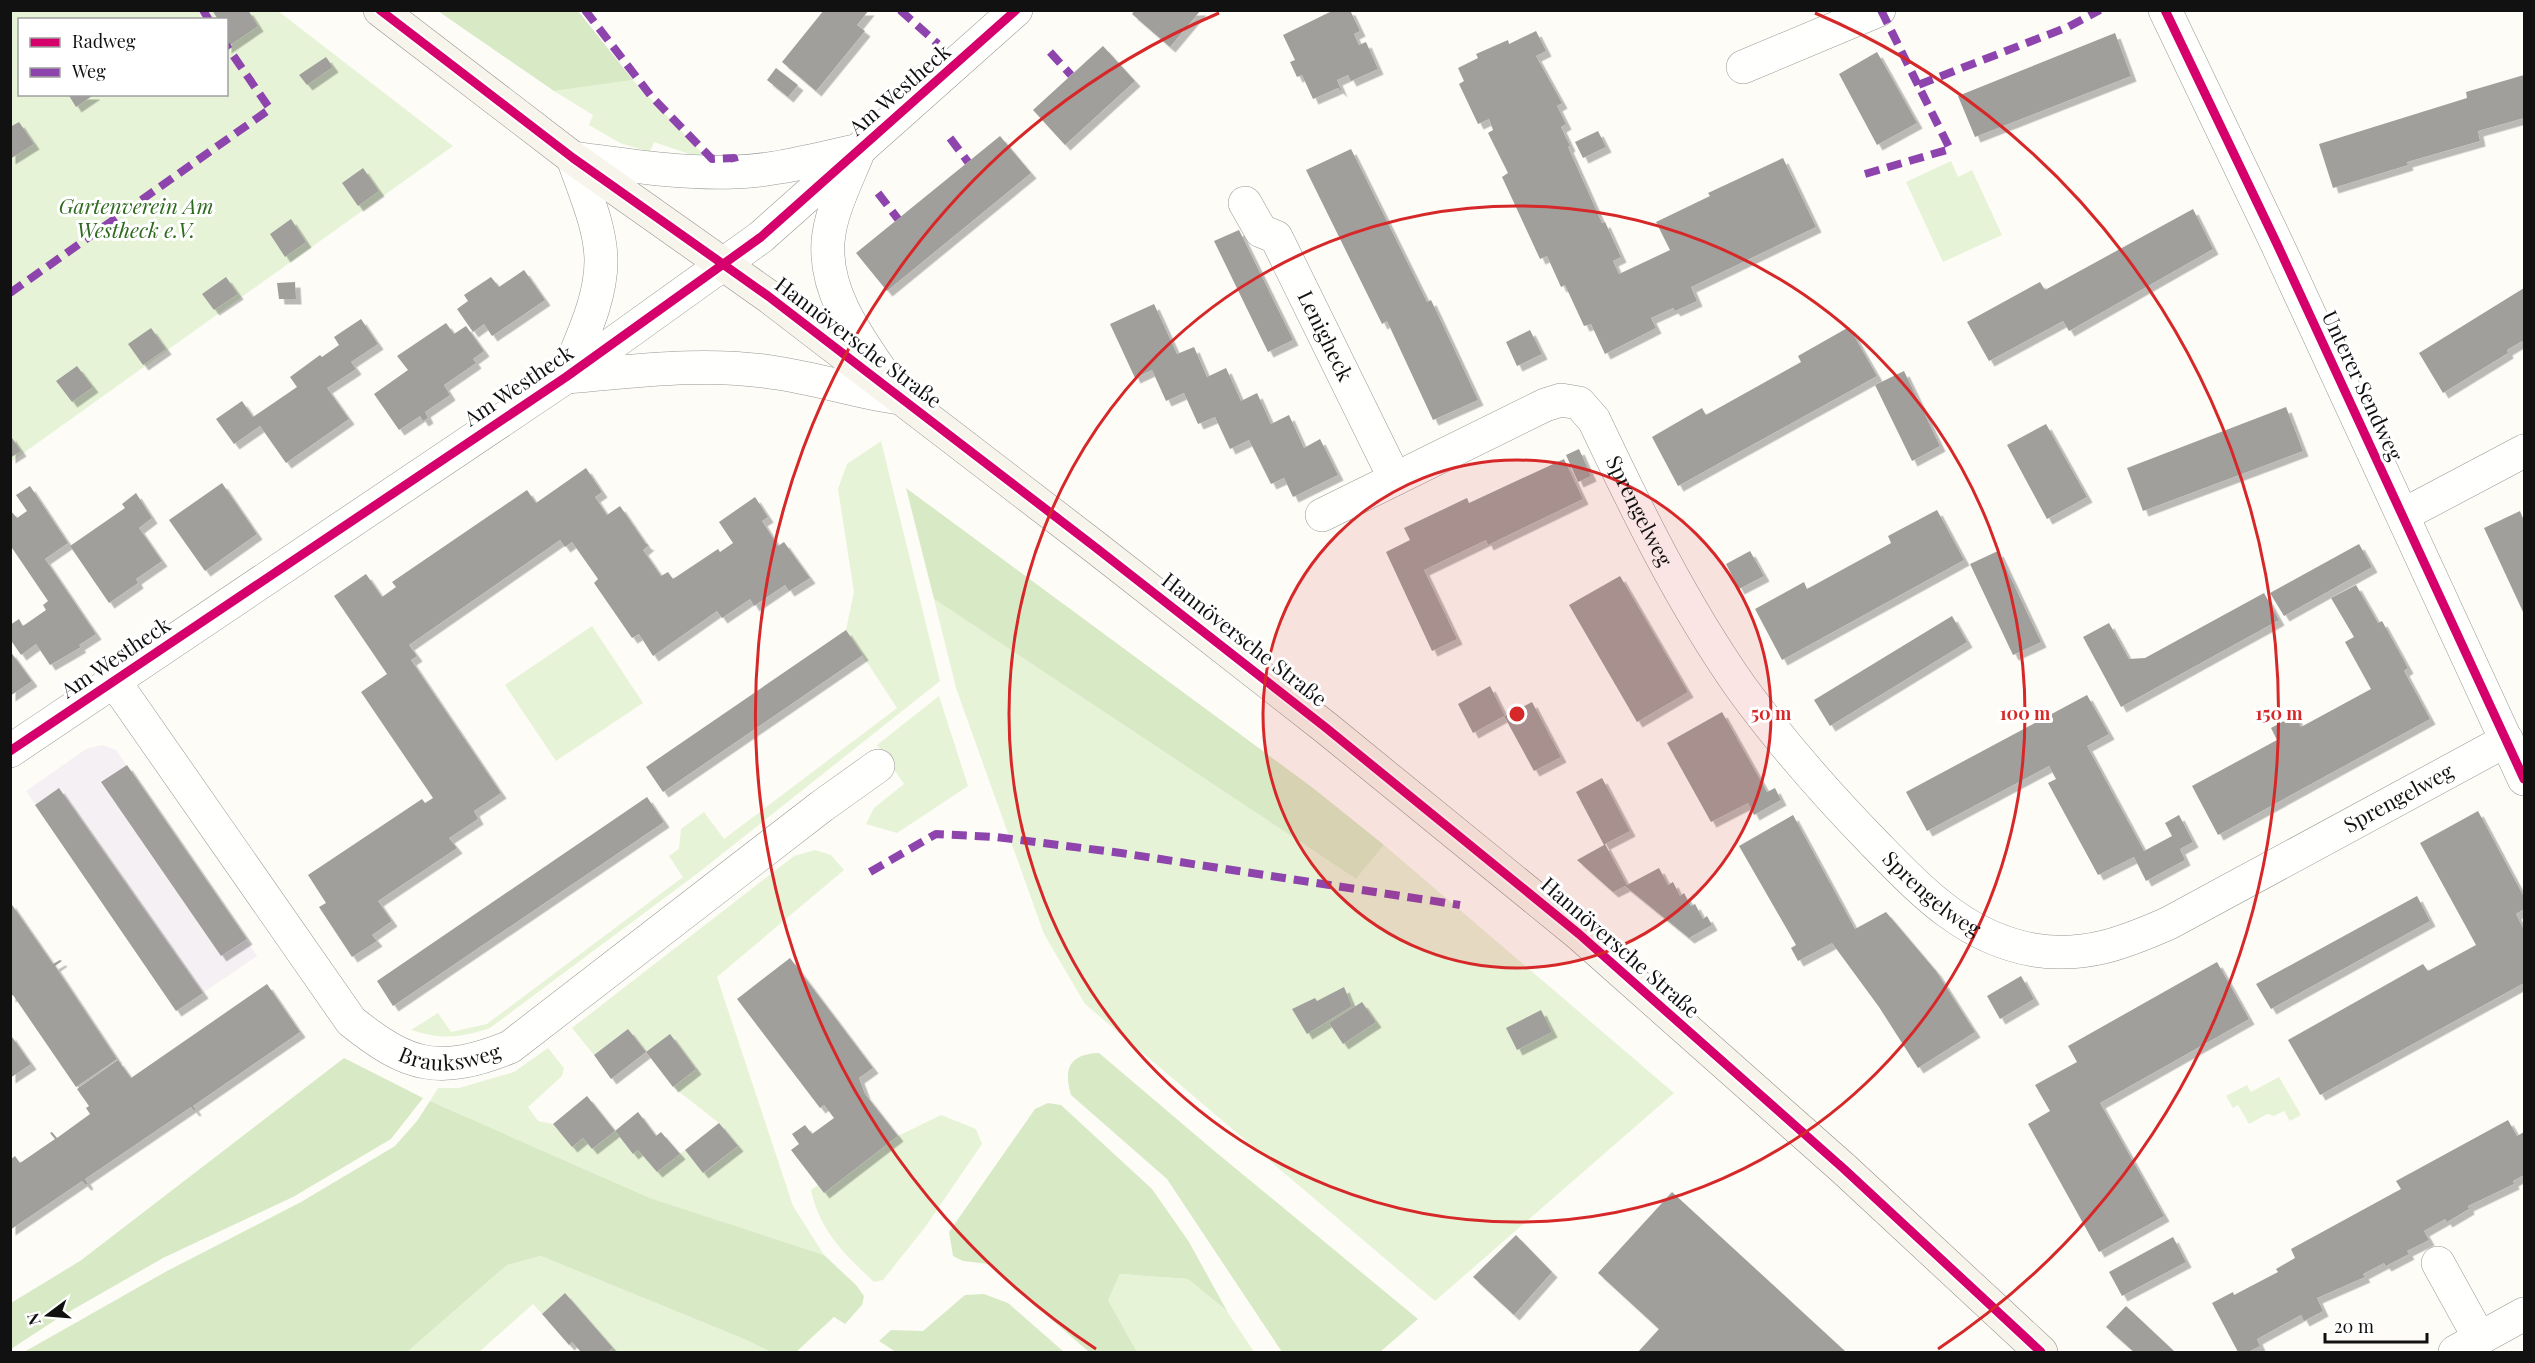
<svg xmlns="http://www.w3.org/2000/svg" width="2535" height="1363" viewBox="0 0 2535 1363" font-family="'Playfair Display',serif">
<defs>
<filter id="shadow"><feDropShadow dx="5.5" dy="5.5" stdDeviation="0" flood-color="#0004"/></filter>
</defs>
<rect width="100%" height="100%" fill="#fdfcf7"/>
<!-- industrial -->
<path fill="#f5f0f3" d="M 102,745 L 116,750 L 257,956 L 176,1011 L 26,791 L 86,749 Z"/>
<!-- green -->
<path fill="#e7f3d7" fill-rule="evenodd" d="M 11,11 L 278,11 L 453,146 L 11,462 ZM 20,20 L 226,20 L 226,94 L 20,94 Z
M 633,80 L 703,154 L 692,155 L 654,142 L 650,152 L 620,143 L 589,125 L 593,115 L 554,91 Z
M 1951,161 L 1958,177 L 1972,170 L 2002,235 L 1943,262 L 1906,182 Z
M 881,441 L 940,681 L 698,873 L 490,1028 C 459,1038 443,1040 411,1030 L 438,1013 L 451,1032 L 487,1024 L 683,877 L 669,856 L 679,849 L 681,829 L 704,812 L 724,839 L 897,708 L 846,630 L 854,592 L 838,489 L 847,464 Z
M 934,599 L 1356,879 L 1384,845 L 1674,1093 L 1435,1301 L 1085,1004 L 1044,934 L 956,688 Z
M 592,626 L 643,703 L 556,761 L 505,685 Z
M 939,696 L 968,786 L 897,833 L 866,824 L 874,808 L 904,784 L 877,745 Z
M 815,850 L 831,855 L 844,870 L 717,977 L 793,1206 L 824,1255 L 650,1198 L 430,1101 L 438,1088 L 459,1088 L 514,1072 L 548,1048 L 564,1068 L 562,1076 L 528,1107 L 538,1121 L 553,1124 L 572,1147 L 583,1138 L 592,1149 L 615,1131 L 633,1154 L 638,1150 L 657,1172 L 685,1150 L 704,1173 L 738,1146 L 719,1123 L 673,1087 L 696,1069 L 670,1035 L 646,1052 L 628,1029 L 594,1055 L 572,1028 L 794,856 Z
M 2279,1077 L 2301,1115 L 2290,1121 L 2284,1111 L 2274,1116 L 2267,1114 L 2249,1124 L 2238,1105 L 2233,1108 L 2226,1096 L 2247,1085 L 2251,1092 Z
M 941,1115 L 976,1129 L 982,1144 L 926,1226 L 883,1280 L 874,1282 C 844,1254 820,1231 811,1190 L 818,1185 L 824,1193 L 898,1136 Z
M 541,1256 L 744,1339 L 771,1352 L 608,1352 L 613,1348 L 565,1293 L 542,1314 L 533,1304 L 479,1352 L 407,1352 L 507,1265 Z
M 1120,1274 L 1188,1279 L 1227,1311 L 1254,1352 L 1137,1352 L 1108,1300 Z"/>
<!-- forest -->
<path fill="#d8eac5" d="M 438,11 L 578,11 L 633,80 L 554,91 Z
M 906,488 L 1313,788 L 1384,845 L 1356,879 L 934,599 Z
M 1099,1053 L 1212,1149 L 1418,1319 L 1380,1352 L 1282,1352 L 1167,1179 L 1071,1095 C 1063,1068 1070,1054 1099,1053 Z
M 344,1058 L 423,1098 L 391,1139 L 293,1197 L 163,1258 L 60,1317 L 11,1349 L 11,1303 L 80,1261 Z
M 430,1101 L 650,1198 L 824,1255 L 856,1285 L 864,1296 L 862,1305 L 845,1324 L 834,1317 L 796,1352 L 771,1352 L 744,1339 L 541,1256 L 507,1265 L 407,1352 L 24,1352 L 167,1271 L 301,1202 L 395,1146 L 417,1121 Z
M 1048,1103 L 1061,1105 L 1152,1189 L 1189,1242 L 1227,1311 L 1188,1279 L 1120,1274 L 1108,1300 L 1137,1352 L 1089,1352 L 988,1264 L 963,1261 L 953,1256 L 949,1232 L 1035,1109 Z
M 984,1294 L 1008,1303 L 1064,1352 L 896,1352 L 879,1341 L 891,1330 L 923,1331 L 965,1295 Z"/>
<!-- building -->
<path fill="#a19f9c" filter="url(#shadow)" d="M 212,10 L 248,10 L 258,26 L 226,48 L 226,20 L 214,20 L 217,18 Z
M 824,10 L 869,10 L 857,25 L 865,31 L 816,91 L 782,62 Z
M 1135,10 L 1201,10 L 1170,47 L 1132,14 Z
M 1334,10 L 1350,10 L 1360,31 L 1354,34 L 1359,45 L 1366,42 L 1378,69 L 1351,81 L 1348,75 L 1337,80 L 1342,92 L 1338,88 L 1313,99 L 1302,75 L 1297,77 L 1290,62 L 1295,60 L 1283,35 Z
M 1536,31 L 1546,51 L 1536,56 L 1562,103 L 1557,106 L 1566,124 L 1561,127 L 1570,146 L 1568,147 L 1602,223 L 1605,222 L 1621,257 L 1613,261 L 1619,274 L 1670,250 L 1656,222 L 1710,196 L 1708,193 L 1783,158 L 1816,227 L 1691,287 L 1697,301 L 1675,311 L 1673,308 L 1651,318 L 1656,328 L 1605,354 L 1591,324 L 1584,326 L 1565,285 L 1561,287 L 1547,256 L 1540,259 L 1502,177 L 1508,173 L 1488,133 L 1493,130 L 1489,119 L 1478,124 L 1459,84 L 1464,81 L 1458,68 L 1478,58 L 1476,54 L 1508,40 L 1509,44 Z
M 2115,33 L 2131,76 L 1975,137 L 1958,96 Z
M 1103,46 L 1135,81 L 1065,145 L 1033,110 Z
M 1877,52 L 1917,123 L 1877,145 L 1839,74 Z
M 326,57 L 333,67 L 307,85 L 299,75 Z
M 776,68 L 798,85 L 788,97 L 767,80 Z
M 2524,75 L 2524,118 L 2478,131 L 2480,141 L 2407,162 L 2408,165 L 2333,188 L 2319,144 L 2467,98 L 2466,92 Z
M 68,94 L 95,94 L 76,107 Z
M 19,122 L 34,144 L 10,159 L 10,127 Z
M 1598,131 L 1606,147 L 1583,158 L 1575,142 Z
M 1000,136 L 1031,173 L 887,291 L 856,253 Z
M 1351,149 L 1427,302 L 1431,300 L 1478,400 L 1433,420 L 1387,321 L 1382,324 L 1306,170 Z
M 363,168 L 379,191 L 358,206 L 342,183 Z
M 2193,209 L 2213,249 L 2069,331 L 2063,321 L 1989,361 L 1967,322 L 2040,282 L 2045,290 Z
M 291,219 L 306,242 L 285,257 L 270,234 Z
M 1239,230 L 1293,340 L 1268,352 L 1214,241 Z
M 524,270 L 545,300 L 492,336 L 484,324 L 473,332 L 457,309 L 468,301 L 464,295 L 491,277 L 499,287 Z
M 226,277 L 238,294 L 214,310 L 202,294 Z
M 295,282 L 296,299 L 279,299 L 277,283 Z
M 2524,288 L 2524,347 L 2522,341 L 2507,350 L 2508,353 L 2443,393 L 2419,353 Z
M 1154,304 L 1177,354 L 1194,347 L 1207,377 L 1226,368 L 1241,401 L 1257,393 L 1271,424 L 1289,415 L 1304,448 L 1320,439 L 1338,475 L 1293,497 L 1284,478 L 1271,484 L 1249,440 L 1230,449 L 1215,417 L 1198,424 L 1184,393 L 1166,401 L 1152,370 L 1135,378 L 1110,324 Z
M 361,319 L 378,344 L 351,362 L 356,369 L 327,388 L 349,419 L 286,463 L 260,426 L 234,444 L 216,419 L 242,401 L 253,417 L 297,387 L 290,377 L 320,355 L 322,357 L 339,345 L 334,337 Z
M 446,323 L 454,334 L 466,326 L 484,351 L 473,359 L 476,363 L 444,385 L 450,395 L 425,412 L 428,418 L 423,421 L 420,416 L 399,430 L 374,394 L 408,370 L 397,356 Z
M 1849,327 L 1877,376 L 1678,486 L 1652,437 L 1702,408 L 1706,415 L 1801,362 L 1798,356 Z
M 151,328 L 166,349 L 143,365 L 128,344 Z
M 1530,330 L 1542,354 L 1517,366 L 1506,342 Z
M 77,366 L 93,387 L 72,402 L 56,381 Z
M 1904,371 L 1940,446 L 1912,461 L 1875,385 Z
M 2286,407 L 2303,451 L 2143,511 L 2127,468 Z
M 2046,424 L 2087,497 L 2047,519 L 2007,445 Z
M 10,435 L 21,451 L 10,458 Z
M 1579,449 L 1591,476 L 1578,482 L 1566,455 Z
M 1564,459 L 1583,499 L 1488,545 L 1486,540 L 1424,570 L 1457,639 L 1432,651 L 1386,552 L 1410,540 L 1404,528 L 1467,498 L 1469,503 Z
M 586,468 L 602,492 L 595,497 L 607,515 L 620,506 L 646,544 L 649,545 L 643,550 L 661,576 L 668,572 L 673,579 L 718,549 L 720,552 L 733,543 L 719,522 L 755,497 L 768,517 L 762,521 L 778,546 L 784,542 L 810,578 L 789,591 L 785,585 L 754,606 L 750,599 L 722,618 L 717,611 L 653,656 L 639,634 L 632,638 L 594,583 L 598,579 L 572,542 L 565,547 L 560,540 L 409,645 L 417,656 L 411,660 L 501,793 L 474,811 L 478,819 L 449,838 L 457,848 L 378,901 L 392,921 L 372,935 L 377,941 L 352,957 L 319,907 L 326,903 L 308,875 L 422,799 L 425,803 L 433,798 L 361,692 L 387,674 L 334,596 L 366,574 L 382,597 L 396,587 L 392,582 L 527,490 L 536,503 Z
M 222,483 L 257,534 L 205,571 L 169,520 Z
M 30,486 L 68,543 L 45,559 L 96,634 L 79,645 L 81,647 L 50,665 L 36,644 L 21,655 L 10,639 L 10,625 L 19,619 L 23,626 L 46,610 L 43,605 L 48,601 L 10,545 L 10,510 L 17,518 L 27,511 L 16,495 Z
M 136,493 L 152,518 L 139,528 L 162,561 L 136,579 L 138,583 L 109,603 L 70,546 L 125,508 L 122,504 Z
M 1937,510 L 1964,560 L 1782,660 L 1755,609 L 1804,582 L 1807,589 L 1891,543 L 1888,536 Z
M 2520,511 L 2524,521 L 2524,614 L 2484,528 Z
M 2359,544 L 2372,567 L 2284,616 L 2270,593 Z
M 1750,551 L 1764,576 L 1739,589 L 1726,564 Z
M 1998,551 L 2041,642 L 2013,655 L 1970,564 Z
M 1620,576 L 1688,692 L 1637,722 L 1569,605 Z
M 2356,585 L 2378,623 L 2382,621 L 2408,668 L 2404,671 L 2430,719 L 2218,835 L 2192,786 L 2277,740 L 2271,728 L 2295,715 L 2301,727 L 2371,689 L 2345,642 L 2354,637 L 2331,598 Z
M 2264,593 L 2279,620 L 2121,707 L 2083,637 L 2109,623 L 2129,659 L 2145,658 Z
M 1952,616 L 1967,642 L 1830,726 L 1814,700 Z
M 846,630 L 863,655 L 663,792 L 646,767 Z
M 10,651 L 32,681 L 10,696 Z
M 1490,686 L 1505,716 L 1532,702 L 1561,757 L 1534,771 L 1504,716 L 1473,733 L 1458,704 Z
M 2087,695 L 2109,734 L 2087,746 L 2144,851 L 2172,836 L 2165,823 L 2179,815 L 2193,842 L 2180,849 L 2185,860 L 2146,881 L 2134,857 L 2098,875 L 2048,783 L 2056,779 L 2049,766 L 1927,831 L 1906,792 Z
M 1722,712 L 1767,792 L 1775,788 L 1781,800 L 1754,815 L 1748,803 L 1711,822 L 1667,743 Z
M 127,765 L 247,939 L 221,956 L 101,782 Z
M 1602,778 L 1630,831 L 1605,844 L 1627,885 L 1659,868 L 1668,885 L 1673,882 L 1680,896 L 1684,893 L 1691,906 L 1695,904 L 1703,919 L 1707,916 L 1712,925 L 1689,938 L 1625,886 L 1613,892 L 1577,860 L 1604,845 L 1576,792 Z
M 59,788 L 203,993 L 176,1011 L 35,805 Z
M 647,797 L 664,822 L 393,1006 L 377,981 Z
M 2478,811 L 2524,897 L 2524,909 L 2516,914 L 2524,930 L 2524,983 L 2320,1095 L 2288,1040 L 2423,964 L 2428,971 L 2476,945 L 2420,843 Z
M 1793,815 L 1855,929 L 1886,912 L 1936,971 L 1975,1032 L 1918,1068 L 1879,1007 L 1832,943 L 1798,961 L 1791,948 L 1796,945 L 1739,846 Z
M 2417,896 L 2430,921 L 2271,1009 L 2256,984 Z
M 10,902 L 53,964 L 60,960 L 62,961 L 55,966 L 117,1059 L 76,1087 L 13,995 L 10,997 Z
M 790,958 L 873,1068 L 859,1078 L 865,1094 L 898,1136 L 824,1193 L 791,1150 L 799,1144 L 792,1134 L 805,1125 L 812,1134 L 834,1118 L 824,1105 L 820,1108 L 737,999 Z
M 2217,962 L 2249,1019 L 2100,1103 L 2164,1216 L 2099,1252 L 2028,1124 L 2050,1111 L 2035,1085 L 2077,1062 L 2068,1046 Z
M 2021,976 L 2034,999 L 2000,1019 L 1987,996 Z
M 267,984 L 300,1032 L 193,1106 L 196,1110 L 194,1111 L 191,1107 L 85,1179 L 88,1184 L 86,1185 L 82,1181 L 10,1230 L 10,1160 L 15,1156 L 20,1163 L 55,1139 L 50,1133 L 52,1132 L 57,1138 L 90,1114 L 86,1108 L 89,1106 L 77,1089 L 118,1060 L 131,1078 Z
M 1344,987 L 1352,1006 L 1307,1034 L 1292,1009 L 1315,998 L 1317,1001 Z
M 1362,1002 L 1376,1022 L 1343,1044 L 1329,1023 Z
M 1541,1010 L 1552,1032 L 1517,1050 L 1506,1028 Z
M 628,1029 L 646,1052 L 611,1079 L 594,1055 Z
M 10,1034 L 31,1064 L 10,1078 Z
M 670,1034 L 696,1069 L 673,1087 L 646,1052 Z
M 587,1096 L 615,1131 L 592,1149 L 583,1138 L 572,1147 L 553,1124 Z
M 638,1112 L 656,1136 L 661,1132 L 680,1154 L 657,1172 L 638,1150 L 633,1154 L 615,1131 Z
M 2508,1120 L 2517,1136 L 2524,1132 L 2524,1175 L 2513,1181 L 2514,1184 L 2468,1206 L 2469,1209 L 2447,1222 L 2445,1219 L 2424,1231 L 2429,1240 L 2407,1251 L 2409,1254 L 2386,1266 L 2384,1263 L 2363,1274 L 2365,1277 L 2317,1298 L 2323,1311 L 2304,1321 L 2301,1315 L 2257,1339 L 2260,1346 L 2248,1352 L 2238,1352 L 2212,1303 L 2233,1292 L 2234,1295 L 2278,1272 L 2276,1269 L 2295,1258 L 2291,1249 L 2401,1189 L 2396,1181 Z
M 719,1123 L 738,1146 L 703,1173 L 685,1150 Z
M 1672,1192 L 1834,1341 L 1846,1352 L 1638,1352 L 1659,1329 L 1598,1273 Z
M 1516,1235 L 1552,1272 L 1514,1315 L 1473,1277 Z
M 2173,1237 L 2186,1262 L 2122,1296 L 2109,1272 Z
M 565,1293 L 613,1348 L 608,1352 L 581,1352 L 572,1342 L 569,1345 L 542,1314 Z
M 2126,1306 L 2175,1352 L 2134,1352 L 2106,1327 Z"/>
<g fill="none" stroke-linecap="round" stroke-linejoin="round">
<!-- street casing -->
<g stroke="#979795" stroke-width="34">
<g id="street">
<path d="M 2165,10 L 2277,244 L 2524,779"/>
<path d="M 1743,67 L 1879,10"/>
<path d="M 857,155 C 846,182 830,213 828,242 C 824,298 865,346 894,390"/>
<path id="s1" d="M 1245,203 L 1261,231 L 1276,237 L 1395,479"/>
<path d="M 566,377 C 580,341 601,301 601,261 C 601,227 584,191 573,158 C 626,165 680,174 734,172 C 775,171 817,159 856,151"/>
<path d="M 566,377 C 635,371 708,361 777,373 C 818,379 857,392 899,398"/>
<path id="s2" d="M 1322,515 L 1545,405 L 1561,400 L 1579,403 L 1594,420 C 1637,511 1682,603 1740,686 C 1782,744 1828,796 1878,847 C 1924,894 1966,938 2034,950 C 2085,958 2124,943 2169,923 L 2507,740"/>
<path d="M 2403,515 L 2524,451"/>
<path id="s3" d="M 114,681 L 351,1021 C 409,1068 440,1075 510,1047 L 822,806 L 878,766"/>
<path d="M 10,751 L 566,377 L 761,237 L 1016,10"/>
<path d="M 2438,1263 L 2480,1339"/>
<path d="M 2455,1352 L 2524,1314"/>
</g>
</g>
<!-- secondary casing -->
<g stroke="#8e8d8b" stroke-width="34">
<path id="secondary" d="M 380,10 L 573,158 L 768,296 L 1095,547 L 1325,727 L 1579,934 L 1844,1169 L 2041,1352"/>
</g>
<!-- street -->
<use href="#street" stroke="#fffffe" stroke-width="33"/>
<!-- secondary -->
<use href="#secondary" stroke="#f6f4eb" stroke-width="33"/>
<!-- quiet -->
<path stroke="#8e44ad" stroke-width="8" stroke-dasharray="15 8" stroke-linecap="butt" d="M 203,10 L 209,20
M 585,10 L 651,96 L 712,159 L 734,158 L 735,162
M 900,10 L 938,44
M 1881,10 L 1918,85
M 1050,52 L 1071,75
M 950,138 L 968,162
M 1865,174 L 1950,149 L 1918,85 L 2068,27 L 2100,10
M 878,193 L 898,219
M 10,293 L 270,109 L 226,45
M 870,872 L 936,834 L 996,837 L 1121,853 L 1460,905"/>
<!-- cycleway casing -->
<g stroke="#fff" stroke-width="13">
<path id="cycleway" d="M 380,10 L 573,158 L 768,296 L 1095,547 L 1325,727 L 1579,934 L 1844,1169 L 2041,1352
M 2165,10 L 2277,244 L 2524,779
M 10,751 L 566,377 L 761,237 L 1016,10"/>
</g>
<!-- cycleway -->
<use href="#cycleway" stroke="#d6006c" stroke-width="9"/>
</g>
<!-- distance rings -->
<circle cx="1517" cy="714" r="254" fill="#d62828" fill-opacity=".12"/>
<g fill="none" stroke="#d62828" stroke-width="3">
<circle cx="1517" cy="714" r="254"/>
<circle cx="1517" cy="714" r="508"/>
<path d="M1096 1349A762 762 0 0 1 1219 13M1815 13A762 762 0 0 1 1938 1349"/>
</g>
<g text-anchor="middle" stroke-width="6" stroke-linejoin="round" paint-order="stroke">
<!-- street labels -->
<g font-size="21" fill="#111" stroke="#fff">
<text transform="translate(900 90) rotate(-41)" y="7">Am Westheck</text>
<text dy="7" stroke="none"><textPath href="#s1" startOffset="159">Lenigheck</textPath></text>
<text transform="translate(858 343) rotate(37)" y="7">Hannöversche Straße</text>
<text transform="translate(519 386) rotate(-34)" y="7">Am Westheck</text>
<text transform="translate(2362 386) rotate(65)" y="7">Unterer Sendweg</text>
<text dy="7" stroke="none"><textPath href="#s2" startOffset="408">Sprengelweg</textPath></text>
<text transform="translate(1244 640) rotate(38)" y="7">Hannöversche Straße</text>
<text transform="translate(116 658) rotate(-34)" y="7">Am Westheck</text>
<text dy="7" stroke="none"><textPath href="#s2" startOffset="1414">Sprengelweg</textPath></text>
<text dy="7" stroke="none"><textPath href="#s2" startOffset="894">Sprengelweg</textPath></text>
<text transform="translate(1620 948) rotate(41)" y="7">Hannöversche Straße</text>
<text dy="7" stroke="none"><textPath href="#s3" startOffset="525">Brauksweg</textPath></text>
</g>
<!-- park labels -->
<g font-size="21" font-style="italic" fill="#2f6b1f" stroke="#fff">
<text x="136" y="214">Gartenverein Am<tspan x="136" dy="24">Westheck e.V.</tspan></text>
</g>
</g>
<circle cx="1517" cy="714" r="9" fill="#d62828" stroke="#fff" stroke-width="3"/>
<g font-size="18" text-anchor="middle" font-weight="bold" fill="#d62828" stroke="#fff" stroke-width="6" stroke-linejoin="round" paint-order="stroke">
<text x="1771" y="720">50 m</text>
<text x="2025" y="720">100 m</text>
<text x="2279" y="720">150 m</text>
</g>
<!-- border -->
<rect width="2535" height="1363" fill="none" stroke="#111111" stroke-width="24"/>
<!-- legend -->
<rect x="18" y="18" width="210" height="78" fill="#ffffff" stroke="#a0a0a0" stroke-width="1.5"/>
<rect x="30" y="38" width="30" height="9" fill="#d6006c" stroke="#a0a0a0" stroke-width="1.5"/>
<text x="72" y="48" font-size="18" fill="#111111">Radweg</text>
<rect x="30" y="68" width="30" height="9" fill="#8e44ad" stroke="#a0a0a0" stroke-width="1.5"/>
<text x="72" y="78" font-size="18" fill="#111111">Weg</text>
<!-- north arrow -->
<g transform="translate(48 1315) rotate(254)" stroke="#ffffff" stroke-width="4.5" paint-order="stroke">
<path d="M0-4.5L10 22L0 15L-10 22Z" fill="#111111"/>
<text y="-9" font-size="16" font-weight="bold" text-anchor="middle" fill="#111111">N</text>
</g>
<!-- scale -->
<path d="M2325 1333v9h102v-9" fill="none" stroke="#111111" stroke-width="3"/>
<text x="2334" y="1333" font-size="18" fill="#111111" stroke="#ffffff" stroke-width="4.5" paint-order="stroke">20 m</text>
</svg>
